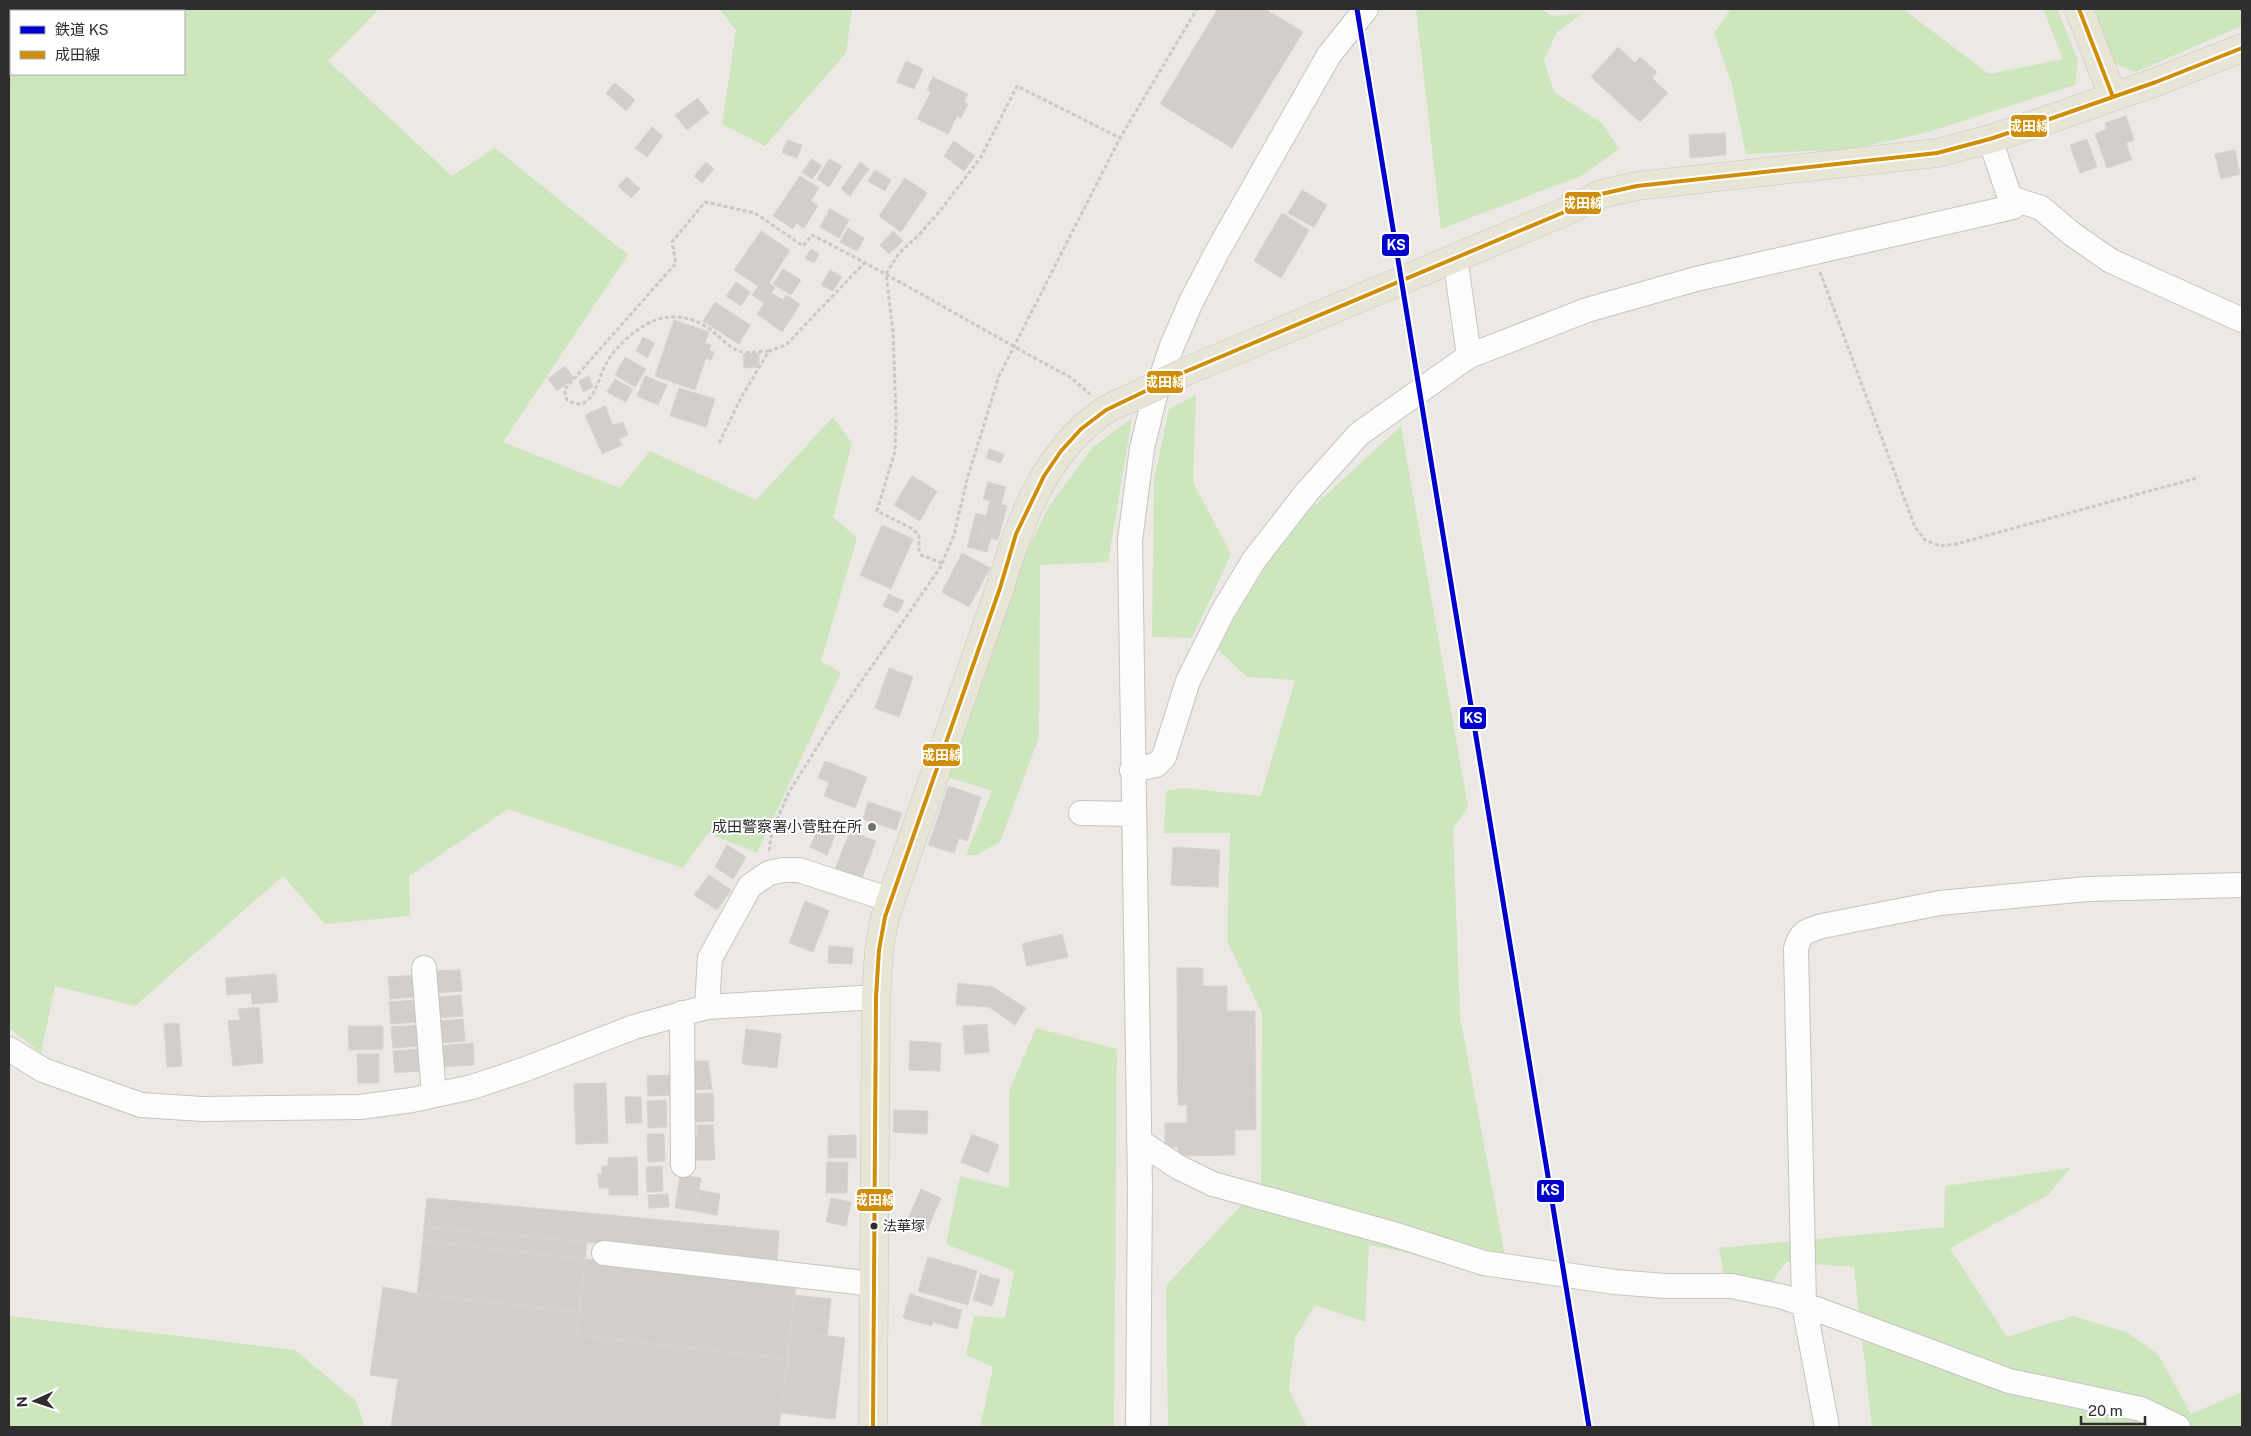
<svg xmlns="http://www.w3.org/2000/svg" width="2251" height="1436" viewBox="0 0 2251 1436" font-family="'Public Sans','Noto Sans JP',sans-serif">
<rect width="100%" height="100%" fill="#ece8e4"/>
<!-- green -->
<path fill="#cee6be" fill-rule="evenodd" d="M 9,9 L 379,9 L 328,61 L 452,176 L 495,148 L 628,255 L 503,442 L 620,488 L 650,451 L 756,500 L 833,417 L 852,443 L 833,517 L 857,538 L 821,661 L 841,673 L 757,853 L 708,833 L 683,868 L 508,809 L 409,876 L 410,916 L 325,924 L 283,876 L 135,1006 L 55,986 L 41,1053 L 9,1028 ZM 11,11 L 184,11 L 184,74 L 11,74 Z
M 719,9 L 852,9 L 846,53 L 765,146 L 722,124 L 736,30 Z
M 1416,9 L 1541,9 L 1552,16 L 1583,13 L 1557,32 L 1544,60 L 1554,92 L 1602,123 L 1619,149 L 1581,176 L 1441,229 Z
M 1731,9 L 1903,9 L 1989,74 L 2063,59 L 2043,9 L 2057,9 L 2078,60 L 2075,85 L 1928,132 L 1852,149 L 1746,154 L 1731,82 L 1714,33 Z
M 2093,9 L 2242,9 L 2242,26 L 2136,72 L 2113,63 Z
M 1196,395 L 1193,482 L 1231,554 L 1192,638 L 1152,637 L 1154,480 L 1169,409 Z
M 1132,418 L 1108,562 L 1040,565 L 1039,737 L 1000,842 L 976,855 L 966,855 L 992,791 L 948,777 L 1024,556 L 1049,506 L 1093,447 Z
M 1401,426 L 1468,807 L 1453,829 L 1460,1017 L 1508,1272 L 1369,1245 L 1365,1322 L 1315,1305 L 1295,1338 L 1289,1390 L 1307,1427 L 1168,1427 L 1166,1286 L 1261,1184 L 1262,1013 L 1227,941 L 1230,833 L 1164,833 L 1166,791 L 1183,788 L 1261,796 L 1295,680 L 1247,677 L 1216,648 L 1288,530 Z
M 1036,1028 L 1117,1049 L 1114,1427 L 980,1427 L 993,1367 L 966,1355 L 974,1316 L 1005,1318 L 1014,1271 L 946,1244 L 960,1176 L 1009,1188 L 1009,1091 Z
M 2070,1168 L 2048,1195 L 1950,1248 L 2007,1337 L 2073,1316 L 2126,1332 L 2158,1354 L 2191,1414 L 2242,1392 L 2242,1427 L 1872,1427 L 1854,1267 L 1786,1262 L 1771,1284 L 1727,1291 L 1719,1248 L 1944,1227 L 1945,1186 Z
M 9,1316 L 295,1350 L 356,1401 L 365,1427 L 9,1427 Z"/>
<!-- building -->
<path fill="#d1cecb" stroke="#d7d4d0" d="M 1218,9 L 1265,9 L 1303,32 L 1232,148 L 1160,104 Z
M 1618,47 L 1635,63 L 1640,57 L 1657,72 L 1652,78 L 1668,93 L 1640,122 L 1591,77 Z
M 906,61 L 923,69 L 917,82 L 900,75 Z
M 900,75 L 917,82 L 914,89 L 897,82 Z
M 933,77 L 968,94 L 964,102 L 968,104 L 961,118 L 957,116 L 948,134 L 917,119 L 931,92 L 927,90 Z
M 615,83 L 635,100 L 626,111 L 606,93 Z
M 698,98 L 709,113 L 687,130 L 675,115 Z
M 2126,116 L 2134,140 L 2126,143 L 2132,160 L 2107,168 L 2095,134 L 2107,129 L 2105,123 Z
M 652,127 L 663,136 L 647,157 L 635,148 Z
M 1725,133 L 1726,155 L 1690,158 L 1689,135 Z
M 2087,139 L 2097,167 L 2080,173 L 2070,145 Z
M 787,140 L 802,145 L 797,158 L 782,153 Z
M 954,141 L 975,156 L 964,171 L 944,156 Z
M 2235,150 L 2240,174 L 2221,179 L 2215,154 Z
M 812,159 L 822,166 L 812,179 L 802,172 Z
M 829,159 L 842,166 L 829,187 L 817,179 Z
M 706,162 L 714,169 L 702,183 L 694,176 Z
M 860,162 L 869,169 L 860,181 L 851,175 Z
M 875,170 L 891,180 L 885,191 L 868,181 Z
M 851,175 L 860,181 L 850,196 L 841,189 Z
M 800,176 L 819,188 L 811,201 L 818,206 L 804,228 L 796,223 L 793,229 L 773,216 Z
M 627,177 L 640,189 L 631,198 L 618,186 Z
M 905,178 L 927,193 L 901,232 L 879,216 Z
M 1302,190 L 1327,205 L 1314,227 L 1288,213 Z
M 830,209 L 849,220 L 839,238 L 820,227 Z
M 1282,213 L 1309,230 L 1281,278 L 1254,261 Z
M 848,228 L 864,238 L 857,251 L 840,242 Z
M 761,231 L 790,250 L 769,283 L 775,287 L 765,304 L 752,295 L 758,286 L 734,270 Z
M 893,231 L 903,241 L 889,254 L 880,245 Z
M 811,249 L 819,254 L 814,263 L 805,258 Z
M 783,269 L 801,280 L 791,295 L 773,284 Z
M 830,270 L 842,277 L 833,291 L 821,285 Z
M 736,282 L 750,292 L 741,306 L 726,296 Z
M 771,293 L 783,300 L 786,295 L 800,304 L 782,332 L 757,314 Z
M 715,302 L 750,325 L 739,344 L 703,321 Z
M 674,320 L 709,332 L 705,343 L 711,345 L 709,350 L 714,352 L 711,360 L 706,358 L 695,390 L 655,376 Z
M 643,337 L 655,343 L 647,358 L 636,351 Z
M 759,353 L 759,367 L 744,368 L 743,354 Z
M 625,357 L 646,369 L 635,387 L 615,375 Z
M 565,366 L 574,378 L 557,391 L 548,379 Z
M 589,376 L 593,387 L 583,392 L 579,381 Z
M 645,376 L 667,385 L 658,405 L 637,396 Z
M 615,379 L 633,389 L 626,402 L 607,392 Z
M 679,388 L 715,399 L 706,427 L 670,416 Z
M 605,406 L 613,425 L 623,422 L 628,435 L 619,439 L 622,445 L 602,454 L 585,415 Z
M 989,449 L 1004,454 L 1001,463 L 986,458 Z
M 912,476 L 937,491 L 920,521 L 894,505 Z
M 988,482 L 1006,487 L 1001,504 L 983,499 Z
M 990,501 L 1007,506 L 998,540 L 981,535 Z
M 976,513 L 986,516 L 981,535 L 991,538 L 987,552 L 967,547 Z
M 882,525 L 913,539 L 891,589 L 860,575 Z
M 962,553 L 990,568 L 969,607 L 942,592 Z
M 889,594 L 904,601 L 898,613 L 883,606 Z
M 889,668 L 913,677 L 899,717 L 875,708 Z
M 825,761 L 867,777 L 855,808 L 824,796 L 829,782 L 818,778 Z
M 948,786 L 981,797 L 967,841 L 934,829 Z
M 868,802 L 902,813 L 896,830 L 863,819 Z
M 819,826 L 836,833 L 827,855 L 810,847 Z
M 934,829 L 959,838 L 954,853 L 928,845 Z
M 850,831 L 876,841 L 860,883 L 834,872 Z
M 727,845 L 746,857 L 733,879 L 715,867 Z
M 1173,847 L 1220,850 L 1218,887 L 1171,885 Z
M 709,875 L 731,890 L 717,910 L 694,895 Z
M 805,901 L 829,911 L 813,952 L 789,943 Z
M 1062,934 L 1068,957 L 1027,966 L 1022,944 Z
M 829,946 L 853,948 L 852,964 L 828,963 Z
M 1177,968 L 1203,968 L 1203,986 L 1227,986 L 1227,1011 L 1255,1011 L 1256,1130 L 1235,1130 L 1235,1155 L 1178,1156 L 1178,1147 L 1165,1147 L 1165,1123 L 1187,1123 L 1187,1105 L 1178,1105 Z
M 460,970 L 462,991 L 435,993 L 434,971 Z
M 276,974 L 278,1002 L 252,1004 L 250,976 Z
M 414,975 L 416,997 L 390,999 L 388,977 Z
M 250,976 L 251,993 L 227,995 L 226,978 Z
M 958,983 L 993,987 L 1026,1008 L 1015,1025 L 989,1007 L 956,1005 Z
M 461,995 L 463,1016 L 437,1018 L 435,997 Z
M 416,1000 L 417,1022 L 391,1024 L 389,1002 Z
M 259,1007 L 263,1063 L 233,1066 L 228,1021 L 240,1020 L 238,1009 Z
M 463,1019 L 465,1041 L 439,1043 L 437,1021 Z
M 179,1023 L 182,1066 L 167,1067 L 164,1024 Z
M 987,1024 L 989,1052 L 965,1054 L 963,1026 Z
M 418,1025 L 419,1046 L 393,1048 L 391,1027 Z
M 348,1026 L 383,1026 L 383,1049 L 349,1050 Z
M 746,1029 L 781,1034 L 777,1068 L 742,1064 Z
M 910,1041 L 941,1043 L 940,1071 L 909,1070 Z
M 473,1043 L 474,1065 L 441,1067 L 439,1046 Z
M 419,1049 L 421,1071 L 395,1073 L 393,1051 Z
M 357,1054 L 379,1054 L 379,1083 L 358,1083 Z
M 694,1061 L 708,1061 L 712,1089 L 692,1090 L 691,1074 L 695,1074 Z
M 673,1075 L 674,1095 L 648,1096 L 647,1076 Z
M 606,1083 L 608,1143 L 576,1144 L 574,1084 Z
M 713,1093 L 714,1121 L 694,1122 L 693,1094 Z
M 625,1097 L 641,1097 L 642,1123 L 626,1123 Z
M 666,1100 L 667,1127 L 648,1128 L 647,1101 Z
M 894,1110 L 928,1111 L 927,1134 L 893,1132 Z
M 697,1125 L 713,1125 L 715,1160 L 693,1160 L 692,1136 L 697,1136 Z
M 647,1134 L 664,1134 L 665,1161 L 648,1162 Z
M 972,1134 L 999,1145 L 988,1173 L 961,1162 Z
M 856,1135 L 856,1158 L 828,1158 L 828,1136 Z
M 637,1157 L 638,1195 L 609,1195 L 609,1188 L 599,1188 L 598,1174 L 602,1174 L 602,1166 L 608,1166 L 608,1158 Z
M 827,1162 L 848,1162 L 847,1193 L 826,1193 Z
M 662,1166 L 663,1191 L 647,1192 L 646,1167 Z
M 680,1175 L 701,1178 L 695,1211 L 675,1208 Z
M 921,1189 L 941,1198 L 927,1230 L 907,1221 Z
M 698,1190 L 720,1194 L 717,1215 L 695,1211 Z
M 668,1194 L 669,1207 L 649,1208 L 648,1195 Z
M 427,1198 L 779,1231 L 777,1260 L 424,1227 Z
M 831,1198 L 851,1202 L 846,1226 L 826,1222 Z
M 424,1227 L 587,1242 L 585,1259 L 423,1241 Z
M 423,1241 L 585,1259 L 579,1312 L 417,1294 Z
M 928,1257 L 977,1271 L 968,1305 L 918,1291 Z
M 585,1259 L 796,1283 L 788,1359 L 576,1335 Z
M 980,1274 L 1000,1280 L 992,1306 L 973,1300 Z
M 383,1287 L 417,1294 L 579,1312 L 576,1335 L 788,1359 L 779,1427 L 391,1427 L 398,1379 L 370,1375 Z
M 910,1294 L 939,1303 L 932,1326 L 903,1318 Z
M 794,1295 L 831,1299 L 827,1336 L 790,1331 Z
M 939,1303 L 962,1310 L 957,1329 L 933,1322 Z
M 790,1331 L 845,1338 L 835,1419 L 781,1413 Z"/>
<g fill="none" stroke-linecap="round" stroke-linejoin="round">
<!-- minor casing -->
<g stroke="#c5c4c5" stroke-width="26">
<path id="minor" d="M 2011,198 L 2041,208 L 2072,234 L 2111,261 L 2242,320
M 1455,257 L 1469,356
M 1132,770 L 1156,765 L 1164,757 L 1188,681 L 1222,613 L 1254,560 L 1307,492 L 1359,434 L 1469,356 L 1587,310 L 1696,279 L 2013,207 L 1990,139
M 1081,813 L 1133,814
M 424,968 L 434,1095
M 707,1007 L 710,958 L 750,886 L 769,873 L 783,870 L 799,870 L 891,900
M 682,1013 L 683,1165
M 9,1049 L 43,1070 L 141,1105 L 202,1109 L 360,1107 L 412,1100 L 472,1087 L 523,1070 L 634,1027 L 707,1007 L 876,997
M 1139,1141 L 1178,1167 L 1213,1184 L 1390,1233 L 1484,1263 L 1615,1282 L 1665,1286 L 1732,1286 L 1784,1297 L 2009,1381 L 2141,1409 L 2178,1427
M 604,1253 L 874,1284
M 1138,1427 L 1140,1187 L 1130,540 L 1142,448 L 1154,399 L 1172,346 L 1191,302 L 1217,252 L 1329,55 L 1366,9
M 1827,1427 L 1804,1305 L 1796,949 C 1800,932 1806,931 1822,926 L 1940,903 L 2087,889 L 2242,885"/>
</g>
<!-- major casing -->
<g stroke="#c6c5c4" stroke-width="29">
<path id="major" d="M 2079,9 L 2113,97
M 1187,371 L 1562,213 L 1601,194 L 1637,186 L 1937,153 L 1990,139 L 2044,121 L 2156,82 L 2242,48
M 873,1427 L 876,997 L 879,950 L 885,917 L 1000,588 C 1020,521 1044,453 1104,411 C 1114,405 1125,401 1135,396"/>
</g>
<!-- path -->
<path stroke="#c9c9c8" stroke-width="3" stroke-dasharray="4 2.5" stroke-linecap="butt" d="M 16,9 L 17,11
M 9,88 L 11,66
M 1820,272 L 1915,527 L 1925,540 L 1940,546 L 1956,544 L 2197,478
M 769,351 C 760,351 746,354 739,351 C 728,347 720,337 711,330 C 693,316 668,312 647,324 C 632,332 613,349 605,366 C 599,377 597,391 588,400 C 582,406 574,404 567,400 L 564,390 L 676,263 L 672,242 L 705,202 L 755,213 L 803,246 L 812,235 C 899,279 983,331 1070,377 L 1090,394
M 719,443 L 742,396 L 769,351 L 786,345 L 865,262
M 942,563 L 921,555 L 919,550 L 919,536 L 913,529 L 877,511 L 895,451 L 896,418 L 893,331 L 886,274 L 899,253 L 918,236 L 940,211 L 981,157 L 1017,86 L 1120,138
M 769,851 L 772,831 L 789,792 L 831,725 L 940,568 L 954,535 L 968,476 L 999,376 L 1120,138 L 1197,9"/>
<!-- minor -->
<use href="#minor" stroke="#fcfcfb" stroke-width="24"/>
<!-- major -->
<use href="#major" stroke="#e8e4d6" stroke-width="28"/>
<!-- major-bridge casing -->
<g stroke="#c6c5c4" stroke-width="29" stroke-linecap="butt">
<path id="major-bridge" d="M 1135,396 L 1187,371"/>
</g>
<!-- major-bridge -->
<use href="#major-bridge" stroke="#e8e4d6" stroke-width="28"/>
<!-- bus-1 casing -->
<g stroke="#fff" stroke-width="8">
<path id="bus-1" d="M 2079,9 L 2113,97
M 873,1427 L 876,997 L 879,950 L 885,917 L 1000,588 L 1016,534 L 1044,476 L 1061,451 L 1081,429 L 1106,410 L 1187,371 L 1562,213 L 1601,194 L 1637,186 L 1937,153 L 1990,139 L 2044,121 L 2156,82 L 2242,48"/>
</g>
<!-- bus-1 -->
<use href="#bus-1" stroke="#cf8e09" stroke-width="4"/>
<!-- rail-1 casing -->
<g stroke="#fff" stroke-width="9">
<path id="rail-1" d="M 1357,9 L 1589,1427"/>
</g>
<!-- rail-1 -->
<use href="#rail-1" stroke="#0000cd" stroke-width="5"/>
</g>
<!-- markers -->
<circle fill="#706f6e" stroke="#fff" stroke-width="2" cx="872" cy="827" r="5"/>
<circle fill="#2e2e2e" stroke="#fff" stroke-width="2" cx="874" cy="1226" r="4.5"/>
<g text-anchor="middle" stroke-width="4" stroke-linejoin="round" paint-order="stroke">
<!-- bus labels -->
<g font-size="14" fill="#2e2e2e" stroke="#fff" text-anchor="start">
<text x="883" y="1231">法華塚</text>
</g>
<!-- poi labels -->
<g font-size="15" fill="#2e2e2e" stroke="#fff" text-anchor="end">
<text x="862" y="832">成田警察署小菅駐在所</text>
</g>
</g>
<g stroke="#fff" stroke-width="2">
<rect x="2010" y="114" width="38" height="24" rx="5" fill="#cf8e09"/>
<rect x="1564" y="191" width="38" height="24" rx="5" fill="#cf8e09"/>
<rect x="1381" y="233" width="29" height="24" rx="5" fill="#0000cd"/>
<rect x="1146" y="370" width="38" height="24" rx="5" fill="#cf8e09"/>
<rect x="1459" y="706" width="28" height="24" rx="5" fill="#0000cd"/>
<rect x="922" y="743" width="39" height="24" rx="5" fill="#cf8e09"/>
<rect x="1536" y="1179" width="29" height="24" rx="5" fill="#0000cd"/>
<rect x="856" y="1188" width="38" height="24" rx="5" fill="#cf8e09"/>
</g>
<g font-size="14" text-anchor="middle" font-weight="bold" fill="#fff">
<text x="2029" y="131">成田線</text>
<text x="1583" y="208">成田線</text>
<text x="1396" y="250">KS</text>
<text x="1165" y="387">成田線</text>
<text x="1473" y="723">KS</text>
<text x="942" y="760">成田線</text>
<text x="1550" y="1195">KS</text>
<text x="875" y="1205">成田線</text>
</g>
<!-- border -->
<rect width="2251" height="1436" fill="none" stroke="#2e2e2e" stroke-width="20"/>
<!-- legend -->
<rect x="10" y="10" width="175" height="65" fill="#ffffff" stroke="#ababab"/>
<rect x="20" y="26" width="25" height="8" fill="#0000cd" stroke="#ababab"/>
<text x="55" y="35" font-size="15" fill="#2e2e2e">鉄道 KS</text>
<rect x="20" y="51" width="25" height="8" fill="#cf8e09" stroke="#ababab"/>
<text x="55" y="60" font-size="15" fill="#2e2e2e">成田線</text>
<!-- north arrow -->
<g transform="translate(35 1401) rotate(267)" stroke="#ffffff" stroke-width="4" paint-order="stroke">
<path d="M0-4L9 19L0 12L-9 19Z" fill="#2e2e2e"/>
<text y="-8" font-size="14" font-weight="bold" text-anchor="middle" fill="#2e2e2e">N</text>
</g>
<!-- scale -->
<path d="M2081 1416v8h64v-8" fill="none" stroke="#2e2e2e" stroke-width="2.5"/>
<text x="2088" y="1416" font-size="15" fill="#2e2e2e" stroke="#ffffff" stroke-width="4" paint-order="stroke">20 m</text>
</svg>
